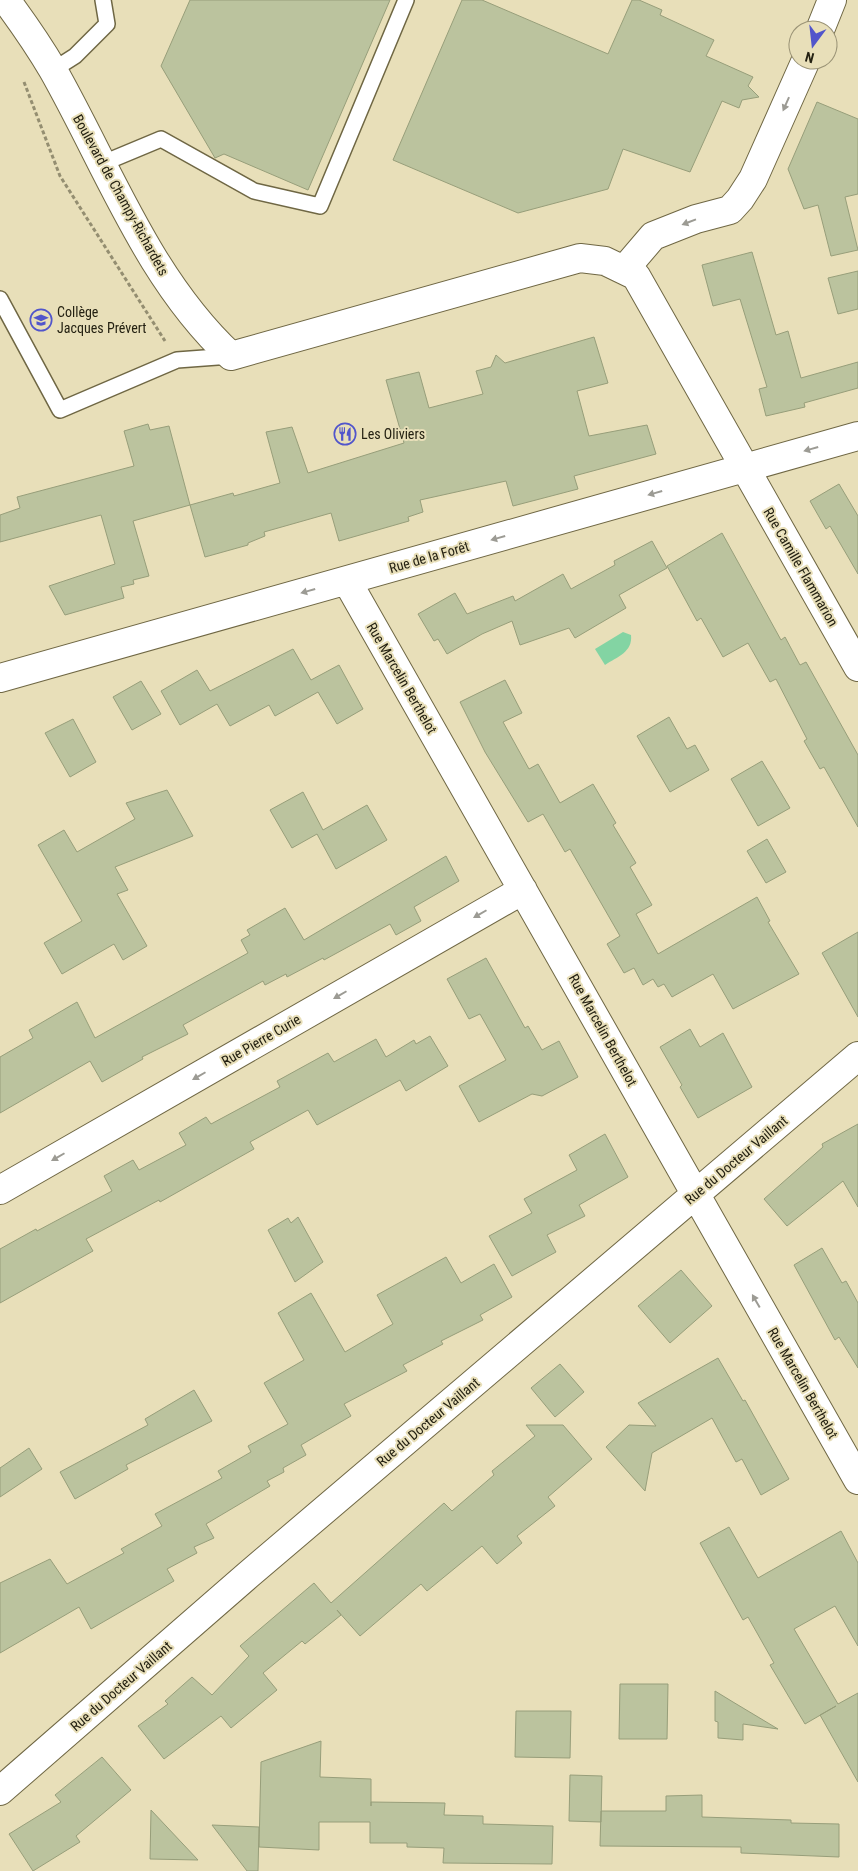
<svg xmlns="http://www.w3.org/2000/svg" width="858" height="1871" viewBox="0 0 858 1871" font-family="'Roboto Condensed',sans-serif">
<rect width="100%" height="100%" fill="#e8dfb9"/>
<!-- water -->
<path fill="#83d4a3" d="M 623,632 L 631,635 C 633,652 617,657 605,665 L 595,649 Z"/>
<!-- building -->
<path fill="#bbc39e" stroke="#979e7a" d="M 190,0 L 390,0 L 308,190 L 224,154 L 215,158 L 161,66 Z
M 462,0 L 482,0 L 608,54 L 632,0 L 639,0 L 662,10 L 660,15 L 714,40 L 706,56 L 753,77 L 748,86 L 759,97 L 742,100 L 739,108 L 722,101 L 690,172 L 623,149 L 608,189 L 518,213 L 393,160 Z
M 817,102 L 858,119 L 858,194 L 845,197 L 858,250 L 831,256 L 818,205 L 804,209 L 788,169 Z
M 752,252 L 776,335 L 788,331 L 801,378 L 858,362 L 858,388 L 804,403 L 805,407 L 766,416 L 759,389 L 767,387 L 740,299 L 713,306 L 702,265 Z
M 858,271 L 858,309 L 838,314 L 828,278 Z
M 594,337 L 608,383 L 577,391 L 589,436 L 647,425 L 656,454 L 574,476 L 578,489 L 513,506 L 506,481 L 420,500 L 423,512 L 408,517 L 409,521 L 339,541 L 331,513 L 264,532 L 265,536 L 248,543 L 248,545 L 205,557 L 190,505 L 233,493 L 234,496 L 280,483 L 266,432 L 292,427 L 308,473 L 404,443 L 386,380 L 419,372 L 429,408 L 483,394 L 476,371 L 491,367 L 496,355 L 505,363 Z
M 148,424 L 150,430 L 169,426 L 190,505 L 133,521 L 149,576 L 133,580 L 134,584 L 121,587 L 124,598 L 65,615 L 49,586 L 115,564 L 101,515 L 0,542 L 0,515 L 20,508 L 17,497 L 134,466 L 124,431 Z
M 839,484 L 858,516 L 858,574 L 830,526 L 826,529 L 810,501 Z
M 722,533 L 781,640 L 785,637 L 800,665 L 806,662 L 858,755 L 858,827 L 824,767 L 820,769 L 804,741 L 807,739 L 776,679 L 770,682 L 748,643 L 723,657 L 701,618 L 697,621 L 667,566 Z
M 652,541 L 667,568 L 619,595 L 626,608 L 575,638 L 569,628 L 520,645 L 512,621 L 482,634 L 447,654 L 438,639 L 434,641 L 418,614 L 455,593 L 467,614 L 513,596 L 515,601 L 563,574 L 571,589 L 615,565 L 614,561 Z
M 293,649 L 311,680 L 339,665 L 363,709 L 337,724 L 318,692 L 275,716 L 269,705 L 230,726 L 217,704 L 180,725 L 161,691 L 197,670 L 210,691 Z
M 505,680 L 522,713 L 503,722 L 529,769 L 538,764 L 560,803 L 593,784 L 616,823 L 613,825 L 636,863 L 630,867 L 652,905 L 636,914 L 658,954 L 757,897 L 770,921 L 768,922 L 799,974 L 733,1009 L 713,974 L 672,997 L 664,984 L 658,987 L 653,979 L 643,985 L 634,968 L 624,973 L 607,944 L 620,936 L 570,849 L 565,852 L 543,814 L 528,822 L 485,752 L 460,702 Z
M 141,681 L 161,714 L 132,730 L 113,697 Z
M 669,717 L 687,749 L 695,745 L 709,770 L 670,792 L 637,736 Z
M 73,719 L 96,762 L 70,777 L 45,733 Z
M 762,761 L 790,808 L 758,826 L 731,779 Z
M 167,790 L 193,836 L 115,867 L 128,890 L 117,894 L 147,946 L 123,960 L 114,944 L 62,974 L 44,943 L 82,921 L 38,845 L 64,830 L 77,852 L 135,819 L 126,803 Z
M 303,792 L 323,830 L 367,805 L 387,840 L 336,869 L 317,834 L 292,848 L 270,810 Z
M 767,839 L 786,872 L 766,883 L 747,851 Z
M 446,856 L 459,881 L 414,907 L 421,921 L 396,935 L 390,924 L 324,960 L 323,958 L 287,977 L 286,974 L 265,985 L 263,981 L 183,1025 L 188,1034 L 142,1057 L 143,1059 L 102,1082 L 90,1061 L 0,1113 L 0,1057 L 33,1038 L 29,1030 L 77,1002 L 95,1038 L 248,953 L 241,940 L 250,935 L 247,930 L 285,908 L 304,940 Z
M 858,932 L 858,1017 L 822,953 Z
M 486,958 L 525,1028 L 528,1026 L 542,1050 L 559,1041 L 578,1077 L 542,1096 L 532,1094 L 479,1122 L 459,1086 L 506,1060 L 480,1014 L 469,1019 L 447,979 Z
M 690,1029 L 700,1047 L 723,1033 L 752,1087 L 698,1118 L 680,1087 L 682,1085 L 660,1047 Z
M 430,1036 L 448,1066 L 406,1091 L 400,1080 L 317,1125 L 308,1110 L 250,1142 L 254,1149 L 160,1202 L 159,1200 L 86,1239 L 93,1251 L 0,1303 L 0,1249 L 36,1229 L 37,1231 L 112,1191 L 104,1176 L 133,1160 L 139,1170 L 186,1145 L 179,1133 L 206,1117 L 211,1124 L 280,1087 L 277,1081 L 328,1053 L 334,1062 L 376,1039 L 386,1057 L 414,1040 L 416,1044 Z
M 858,1124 L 858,1207 L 843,1181 L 787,1226 L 764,1199 L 823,1147 L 822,1144 Z
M 605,1134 L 628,1177 L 579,1205 L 585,1216 L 547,1235 L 556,1252 L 512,1276 L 489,1236 L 532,1213 L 524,1199 L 577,1170 L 569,1155 Z
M 298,1217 L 323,1262 L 295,1282 L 268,1230 L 288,1218 L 291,1223 Z
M 822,1248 L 842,1283 L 846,1281 L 858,1303 L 858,1368 L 839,1337 L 835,1340 L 794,1265 Z
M 446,1257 L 461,1283 L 494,1264 L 512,1297 L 480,1315 L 483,1320 L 441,1341 L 443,1344 L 403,1365 L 407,1371 L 344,1404 L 351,1416 L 301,1445 L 306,1455 L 283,1468 L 284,1472 L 267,1481 L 270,1486 L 206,1524 L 214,1538 L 194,1547 L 197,1553 L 167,1569 L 174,1581 L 91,1629 L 79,1607 L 0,1653 L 0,1583 L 50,1559 L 67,1584 L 124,1553 L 121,1549 L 162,1526 L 155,1514 L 222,1478 L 218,1471 L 251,1452 L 248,1446 L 288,1424 L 264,1383 L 304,1360 L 278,1313 L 311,1293 L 345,1352 L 393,1324 L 377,1295 Z
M 681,1270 L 712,1306 L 670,1343 L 638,1306 Z
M 718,1358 L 743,1401 L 745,1400 L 789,1479 L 761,1495 L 742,1459 L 736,1462 L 712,1418 L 652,1453 L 645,1491 L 606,1447 L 629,1425 L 656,1426 L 638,1403 Z
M 560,1364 L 584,1392 L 555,1417 L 531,1388 Z
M 194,1390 L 212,1421 L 126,1465 L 128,1469 L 75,1499 L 60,1472 L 148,1425 L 145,1419 Z
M 526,1425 L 563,1425 L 592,1459 L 548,1497 L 555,1506 L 517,1536 L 522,1543 L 497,1564 L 482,1546 L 427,1591 L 421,1584 L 360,1636 L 337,1610 L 341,1615 L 305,1644 L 302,1641 L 263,1673 L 277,1690 L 231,1728 L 221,1716 L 164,1759 L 138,1726 L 168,1704 L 165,1701 L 192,1677 L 212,1695 L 249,1656 L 240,1646 L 314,1583 L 331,1603 L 444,1503 L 452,1511 L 494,1475 L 492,1471 L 535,1436 Z
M 29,1448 L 42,1469 L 0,1497 L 0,1468 Z
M 729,1527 L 758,1578 L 841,1531 L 858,1563 L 858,1646 L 835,1606 L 794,1629 L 838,1704 L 858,1693 L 858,1782 L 820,1715 L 836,1706 L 805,1724 L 770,1665 L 774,1663 L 748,1617 L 743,1620 L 700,1543 Z
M 620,1684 L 668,1684 L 667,1739 L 619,1739 Z
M 715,1691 L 733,1702 L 778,1729 L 743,1724 L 743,1740 L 718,1738 L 718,1722 L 715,1721 Z
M 516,1711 L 571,1711 L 570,1758 L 515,1757 Z
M 321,1741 L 320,1777 L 371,1779 L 371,1806 L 371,1802 L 445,1803 L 444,1815 L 483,1816 L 483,1824 L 553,1826 L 552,1864 L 443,1863 L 444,1848 L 407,1847 L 407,1843 L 370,1843 L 370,1822 L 319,1822 L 319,1850 L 259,1847 L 261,1762 Z
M 102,1757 L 131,1790 L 76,1836 L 80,1842 L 33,1871 L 9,1834 L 61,1802 L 55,1795 Z
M 570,1775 L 602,1776 L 601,1822 L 569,1821 Z
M 702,1795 L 702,1817 L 791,1820 L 791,1823 L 839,1824 L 839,1857 L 741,1853 L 741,1847 L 600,1846 L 601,1811 L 666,1811 L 666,1796 Z
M 151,1810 L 198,1860 L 150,1859 Z
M 212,1825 L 259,1827 L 258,1871 L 247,1871 Z"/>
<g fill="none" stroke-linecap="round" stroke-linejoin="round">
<!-- service casing -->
<g stroke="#6f6744" stroke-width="18">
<path id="service" d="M 53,70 L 75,56 L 107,24 L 103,0
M 101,164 L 161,139 L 254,191 L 320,206 L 406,0
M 0,299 L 60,410 L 177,360 L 231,356"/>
</g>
<!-- minor casing -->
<g stroke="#6f6744" stroke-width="30">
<path id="minor" d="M 6,0 C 23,23 39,46 53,70 C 108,167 148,279 231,356 L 580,258 L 605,261 L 636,276 L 858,667
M 820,30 L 832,0
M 624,270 L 653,236 L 696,219 L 730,210 L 740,199 L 753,179 L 806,60
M 347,581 L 858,1480
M 0,678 L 858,436
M 0,1190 L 523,890
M 0,1791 L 248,1575 L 858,1056"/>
</g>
<!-- path -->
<path stroke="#948e71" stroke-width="3" stroke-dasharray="4 2.5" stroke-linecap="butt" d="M 24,82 L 60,176 L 165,341"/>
<!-- service -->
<use href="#service" stroke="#fff" stroke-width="15"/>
<!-- minor -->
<use href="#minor" stroke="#fff" stroke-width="28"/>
</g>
<!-- one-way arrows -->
<defs><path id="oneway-solid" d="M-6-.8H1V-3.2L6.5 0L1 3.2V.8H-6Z" transform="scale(1.25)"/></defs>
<g fill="#9c9b94">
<use href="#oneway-solid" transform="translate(786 104) rotate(114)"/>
<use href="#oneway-solid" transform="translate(689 222) rotate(159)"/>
<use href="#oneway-solid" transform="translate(811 449) rotate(164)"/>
<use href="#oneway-solid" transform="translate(655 493) rotate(164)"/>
<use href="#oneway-solid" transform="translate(498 538) rotate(164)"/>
<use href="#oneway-solid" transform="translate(308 591) rotate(164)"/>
<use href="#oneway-solid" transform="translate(480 914) rotate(150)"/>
<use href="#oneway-solid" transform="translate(340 995) rotate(150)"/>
<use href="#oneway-solid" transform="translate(199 1076) rotate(150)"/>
<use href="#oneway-solid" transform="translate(58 1157) rotate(150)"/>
<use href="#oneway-solid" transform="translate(756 1301) rotate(-120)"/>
</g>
<!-- icons -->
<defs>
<g id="school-ring" transform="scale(1.125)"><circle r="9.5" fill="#e8dfb9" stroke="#5155cb" stroke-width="1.5"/><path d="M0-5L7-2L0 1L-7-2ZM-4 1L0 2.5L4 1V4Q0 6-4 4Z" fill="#5155cb"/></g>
<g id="restaurant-ring" transform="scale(1.125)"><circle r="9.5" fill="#e8dfb9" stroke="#5155cb" stroke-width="1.5"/><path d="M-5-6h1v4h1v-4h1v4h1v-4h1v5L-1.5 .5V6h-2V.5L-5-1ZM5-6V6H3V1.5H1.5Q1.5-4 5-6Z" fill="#5155cb"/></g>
</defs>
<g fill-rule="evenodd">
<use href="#school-ring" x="41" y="320"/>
<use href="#restaurant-ring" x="345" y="434"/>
</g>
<g text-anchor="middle" stroke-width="4" stroke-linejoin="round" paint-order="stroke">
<!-- street labels -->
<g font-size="14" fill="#242112" stroke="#e8dfb9">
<text transform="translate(121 195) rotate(61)" y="5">Boulevard de Champy-Richardets</text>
<text transform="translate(429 557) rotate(-16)" y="5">Rue de la Forêt</text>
<text transform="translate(801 567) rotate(60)" y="5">Rue Camille Flammarion</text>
<text transform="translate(402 678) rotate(60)" y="5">Rue Marcelin Berthelot</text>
<text transform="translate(603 1030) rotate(61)" y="5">Rue Marcelin Berthelot</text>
<text transform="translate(261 1040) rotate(-30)" y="5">Rue Pierre Curie</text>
<text transform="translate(736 1160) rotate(-40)" y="5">Rue du Docteur Vaillant</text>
<text transform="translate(803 1383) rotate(60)" y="5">Rue Marcelin Berthelot</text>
<text transform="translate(428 1422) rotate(-40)" y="5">Rue du Docteur Vaillant</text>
<text transform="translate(121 1686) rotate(-41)" y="5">Rue du Docteur Vaillant</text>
</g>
<!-- poi labels -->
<g font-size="14" fill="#242112" stroke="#e8dfb9" text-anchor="start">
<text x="57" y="317">Collège<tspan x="57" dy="16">Jacques Prévert</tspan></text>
<text x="361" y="439">Les Oliviers</text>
</g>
</g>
<!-- north arrow -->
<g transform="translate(813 45) rotate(195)"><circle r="24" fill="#e8dfb9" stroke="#9a9376"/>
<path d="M0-4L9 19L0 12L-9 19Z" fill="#5155cb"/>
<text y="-8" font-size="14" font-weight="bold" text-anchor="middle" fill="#242112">N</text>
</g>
</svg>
